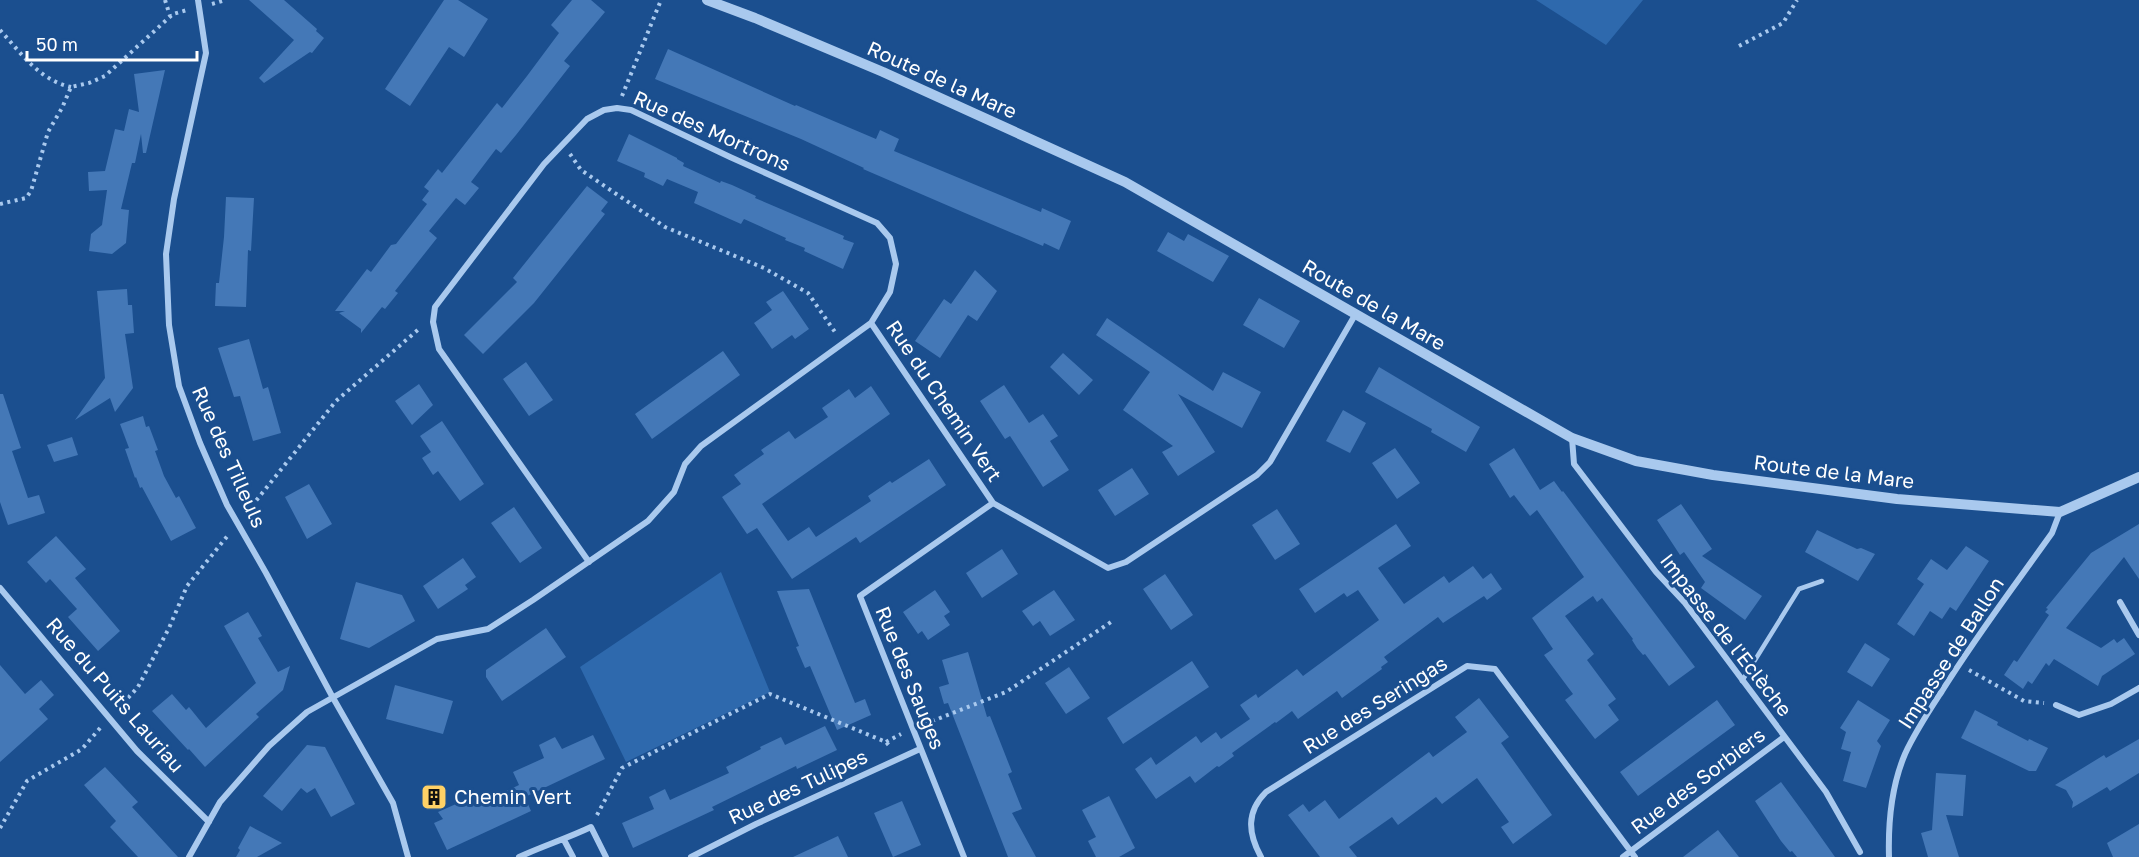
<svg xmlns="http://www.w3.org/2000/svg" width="2139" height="857" viewBox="0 0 2139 857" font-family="'Golos Text',sans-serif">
<rect width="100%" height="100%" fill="#1b4f8f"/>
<!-- green -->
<path fill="#2e69ad" d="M 1536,0 L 1643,0 L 1606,45 Z
M 721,572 L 770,692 L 626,762 L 580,667 Z"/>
<!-- building -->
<path fill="#4478b7" d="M 249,0 L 284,0 L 317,29 L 316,31 L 324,38 L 312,53 L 310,52 L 264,83 L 259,78 L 294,40 Z
M 444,0 L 458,0 L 488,19 L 464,57 L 449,47 L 410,106 L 385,89 Z
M 572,0 L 591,0 L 605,12 L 564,61 L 570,66 L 516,135 L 501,153 L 496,149 L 471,182 L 479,188 L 465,205 L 456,198 L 429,231 L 437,238 L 395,291 L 398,293 L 385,309 L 382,307 L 361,333 L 361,329 L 339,313 L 345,311 L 335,311 L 367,269 L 371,272 L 391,245 L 396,244 L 427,204 L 422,200 L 429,191 L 424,187 L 438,169 L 442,173 L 497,103 L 502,108 L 527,76 L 559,33 L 551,25 Z
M 668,49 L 795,106 L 796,105 L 876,139 L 880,130 L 899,139 L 894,151 L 1041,212 L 1042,208 L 1071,221 L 1059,250 L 1044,243 L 1043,246 L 965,213 L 863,169 L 864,168 L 801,139 L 655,79 Z
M 165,70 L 146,153 L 143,153 L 141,134 L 135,163 L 132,163 L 121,209 L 129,210 L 126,243 L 112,254 L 89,251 L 91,234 L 102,225 L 107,190 L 89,191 L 88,172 L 105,171 L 115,129 L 124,131 L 129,109 L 139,112 L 134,74 Z
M 629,134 L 677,158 L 677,159 L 684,163 L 683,166 L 720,183 L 721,181 L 732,185 L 756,196 L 755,198 L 844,236 L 843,239 L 854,243 L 843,269 L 804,251 L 805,248 L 785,240 L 786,238 L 744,219 L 741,224 L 694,203 L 698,192 L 667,179 L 663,186 L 644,177 L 645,173 L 617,161 Z
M 587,186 L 608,202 L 601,211 L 605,214 L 534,303 L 483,354 L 464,335 L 517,282 L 513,278 Z
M 226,197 L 254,198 L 251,251 L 248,250 L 246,307 L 215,306 L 216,283 L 219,283 L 224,237 Z
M 1168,232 L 1184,241 L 1188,234 L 1229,256 L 1213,282 L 1157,251 Z
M 975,270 L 997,291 L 977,321 L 968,315 L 940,358 L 915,341 L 944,299 L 951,304 Z
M 127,289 L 128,305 L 132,305 L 134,333 L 125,334 L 133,388 L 115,412 L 110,398 L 75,420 L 105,378 L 97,291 Z
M 783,291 L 809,329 L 795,339 L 792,335 L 772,349 L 754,323 L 772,310 L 766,302 Z
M 1259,298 L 1300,321 L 1284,348 L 1243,325 Z
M 1107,318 L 1213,391 L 1223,372 L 1261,392 L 1242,428 L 1178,394 L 1215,452 L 1178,476 L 1162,452 L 1173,446 L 1123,410 L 1150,372 L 1096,335 Z
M 249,339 L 263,389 L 268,387 L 281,433 L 253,441 L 240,396 L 234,397 L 218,348 Z
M 723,351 L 740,375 L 652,439 L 635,414 Z
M 1063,353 L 1093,380 L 1079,395 L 1050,367 Z
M 526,362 L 553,400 L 529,416 L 503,379 Z
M 1379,367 L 1480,427 L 1466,452 L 1431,432 L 1432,429 L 1365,392 Z
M 419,384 L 433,405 L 412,425 L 395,401 Z
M 1004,385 L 1029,423 L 1043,414 L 1058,436 L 1050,441 L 1069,470 L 1043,487 L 1010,436 L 1005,439 L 980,401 Z
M 871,386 L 890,414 L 762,504 L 788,541 L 809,527 L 816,537 L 871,501 L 868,496 L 890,481 L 892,483 L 929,459 L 946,485 L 860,543 L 856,537 L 792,579 L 757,528 L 747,534 L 722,497 L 741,484 L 734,475 L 764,454 L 761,450 L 789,431 L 795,439 L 828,417 L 822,408 L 849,389 L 855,398 Z
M 0,394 L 3,394 L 21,448 L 12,451 L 28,498 L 39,495 L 45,513 L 8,525 L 0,502 Z
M 1343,410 L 1366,423 L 1350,453 L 1326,441 Z
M 143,416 L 146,427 L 149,426 L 158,450 L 155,451 L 164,476 L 176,498 L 179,496 L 196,528 L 171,541 L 142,487 L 140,488 L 136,477 L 135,478 L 125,449 L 129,448 L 120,424 Z
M 442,421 L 484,484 L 460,501 L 438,471 L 433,475 L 422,458 L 431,452 L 420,436 Z
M 72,437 L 78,455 L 54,462 L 47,445 Z
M 1395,448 L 1420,483 L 1397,499 L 1372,463 Z
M 1514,448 L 1540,490 L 1554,481 L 1562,492 L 1563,491 L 1695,667 L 1669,686 L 1645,654 L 1643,655 L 1637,648 L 1632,640 L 1633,639 L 1602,598 L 1597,602 L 1593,596 L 1565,616 L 1594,654 L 1587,660 L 1616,699 L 1608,705 L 1619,720 L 1595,739 L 1565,700 L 1573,694 L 1544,655 L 1553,649 L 1532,618 L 1584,577 L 1537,510 L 1530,516 L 1514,495 L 1510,498 L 1489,464 Z
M 1132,468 L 1149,494 L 1115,516 L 1098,490 Z
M 309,484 L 332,524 L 307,539 L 285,497 Z
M 1681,504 L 1712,549 L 1702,556 L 1762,596 L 1745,620 L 1701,588 L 1705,582 L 1684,552 L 1680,555 L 1657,520 Z
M 514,507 L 542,548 L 520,563 L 491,523 Z
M 1277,509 L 1300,544 L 1275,560 L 1252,525 Z
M 1396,524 L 1411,546 L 1378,568 L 1404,604 L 1444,576 L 1449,583 L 1473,566 L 1483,579 L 1491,573 L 1502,589 L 1487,600 L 1484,596 L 1443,623 L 1438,617 L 1384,657 L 1388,662 L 1381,667 L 1382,669 L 1342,698 L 1337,691 L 1298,719 L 1292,711 L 1276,723 L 1275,722 L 1232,753 L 1234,756 L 1219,767 L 1217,766 L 1195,783 L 1190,776 L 1156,799 L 1135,769 L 1151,757 L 1156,765 L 1196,736 L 1201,743 L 1216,732 L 1221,739 L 1250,719 L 1240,705 L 1256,694 L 1258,698 L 1297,669 L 1303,676 L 1379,620 L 1358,590 L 1347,597 L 1344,593 L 1315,613 L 1299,589 Z
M 2139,524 L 2139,579 L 2124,557 L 2066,628 L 2101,648 L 2114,639 L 2117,643 L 2124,638 L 2135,654 L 2102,676 L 2098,686 L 2054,659 L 2049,666 L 2046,663 L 2032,684 L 2028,681 L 2023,689 L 2004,675 L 2014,660 L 2017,662 L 2049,615 L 2045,612 L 2048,609 L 2046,608 L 2091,553 Z
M 1817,530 L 1857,549 L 1861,548 L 1875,554 L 1858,581 L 1805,552 Z
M 56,536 L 86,569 L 75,578 L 120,631 L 98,651 L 68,617 L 77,609 L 50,579 L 46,583 L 27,562 Z
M 1966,546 L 1989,561 L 1956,611 L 1950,607 L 1942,619 L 1930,611 L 1914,636 L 1897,624 L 1924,584 L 1917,579 L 1931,559 L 1947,570 Z
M 1002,549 L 1018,574 L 982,598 L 966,573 Z
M 463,558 L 476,577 L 465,585 L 468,589 L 438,609 L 423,586 Z
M 1165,574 L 1193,615 L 1171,630 L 1143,589 Z
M 356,582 L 402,595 L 415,621 L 369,648 L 340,639 Z
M 809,589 L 855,703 L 865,699 L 871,715 L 837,730 L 810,666 L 805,668 L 796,647 L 799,646 L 777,591 Z
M 935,590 L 950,612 L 944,616 L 950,625 L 928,640 L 922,631 L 918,634 L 903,612 Z
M 1054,590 L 1075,620 L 1050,636 L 1040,621 L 1033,626 L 1022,611 Z
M 248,612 L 262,636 L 258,638 L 278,672 L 290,666 L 283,690 L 256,714 L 259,717 L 205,767 L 189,749 L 188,750 L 152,711 L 172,694 L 186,710 L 189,707 L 206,728 L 256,683 L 224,626 Z
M 546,628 L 566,657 L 502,701 L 486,677 L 486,670 Z
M 1865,643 L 1890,659 L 1872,687 L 1847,672 Z
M 968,652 L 987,717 L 990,716 L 1012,772 L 1008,774 L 1022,809 L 1012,813 L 1036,857 L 1008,857 L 948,703 L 944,704 L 939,687 L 949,684 L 942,660 Z
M 1192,661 L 1209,687 L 1123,744 L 1107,718 Z
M 0,665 L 25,694 L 41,680 L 54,695 L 39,709 L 48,719 L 0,762 Z
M 1069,667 L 1090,698 L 1066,714 L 1045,683 Z
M 395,685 L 453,701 L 443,734 L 386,719 Z
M 1479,698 L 1509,737 L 1501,743 L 1552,815 L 1513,844 L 1501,827 L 1509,822 L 1477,778 L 1442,804 L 1436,797 L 1398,825 L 1392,817 L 1349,847 L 1357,857 L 1320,857 L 1288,815 L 1303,804 L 1309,812 L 1325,800 L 1339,819 L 1429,752 L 1433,757 L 1467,732 L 1455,717 Z
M 1717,700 L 1735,725 L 1638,796 L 1620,772 Z
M 1858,700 L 1890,720 L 1877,741 L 1881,746 L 1866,788 L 1843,781 L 1851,752 L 1841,749 L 1846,732 L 1840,728 Z
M 1975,710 L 1998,722 L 1997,725 L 2028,741 L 2029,739 L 2048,748 L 2036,771 L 2029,771 L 1961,738 Z
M 825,726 L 837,750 L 797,769 L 796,766 L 712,807 L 714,810 L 633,848 L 622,823 L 654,809 L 649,797 L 665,789 L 670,800 L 729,773 L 726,767 L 761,749 L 760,747 L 781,737 L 785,745 Z
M 593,735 L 605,759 L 525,797 L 523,793 L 531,811 L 447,850 L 434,823 L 443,819 L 438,812 L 483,792 L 487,800 L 519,785 L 513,772 L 544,758 L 539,745 L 555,737 L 562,749 Z
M 2139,739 L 2139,773 L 2110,791 L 2107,787 L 2072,808 L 2073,802 L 2066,790 L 2055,785 L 2104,755 L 2106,758 Z
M 307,745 L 325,747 L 355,804 L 331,817 L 315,788 L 307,793 L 301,788 L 282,811 L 263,796 Z
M 105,767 L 138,802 L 132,807 L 178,857 L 138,857 L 110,827 L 116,821 L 84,785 Z
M 1936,773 L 1966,775 L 1963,816 L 1946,815 L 1959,857 L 1928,857 L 1921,833 L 1932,830 Z
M 1781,782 L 1806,816 L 1835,857 L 1797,857 L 1792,851 L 1790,852 L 1781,841 L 1755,801 Z
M 1109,796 L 1135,848 L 1119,857 L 1096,857 L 1088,841 L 1096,837 L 1082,810 Z
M 902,801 L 921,845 L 893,857 L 874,813 Z
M 2139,824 L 2139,857 L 2113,857 L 2107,843 Z
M 250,826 L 282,843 L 257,857 L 236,857 L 240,850 L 238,848 Z
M 1718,830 L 1739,857 L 1683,857 Z
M 838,836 L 848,857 L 793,857 Z"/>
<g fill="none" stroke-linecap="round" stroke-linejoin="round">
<!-- path -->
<path stroke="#a9c9ee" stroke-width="4" stroke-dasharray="3 4.5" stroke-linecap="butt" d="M 165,0 L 170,16
M 212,4 L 226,0
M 0,30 C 21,53 39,80 71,87
M 1739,46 L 1783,23 L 1797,0
M 622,96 L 661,0
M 570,154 L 581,170 L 665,227 L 764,268 L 808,293 L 835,332
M 0,204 L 26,198 L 31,191 L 48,132 L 62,108 L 71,87 L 89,83 L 105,76 L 173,14 L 187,10
M 247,512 L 336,401 L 420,328
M 1969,670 L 2024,701 L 2044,703
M 118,709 L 138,687 L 169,628 L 187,586 L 229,534
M 925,724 L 1006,692 L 1114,620
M 886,742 L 901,734
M 597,815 L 622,768 L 770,694 L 886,742 L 891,748
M 0,828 L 27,781 L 82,749 L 101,727"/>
<!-- service -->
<path stroke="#a9c9ee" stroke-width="4.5" d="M 1742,681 L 1799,589 L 1822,581"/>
<!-- minor -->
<path stroke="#a9c9ee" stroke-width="6" d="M 198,0 L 206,53 L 174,199 L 166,254 L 169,325 L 179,386 L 200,443 L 227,505 L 266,573 L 332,696 L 393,803 L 408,857
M 871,323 L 993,503 L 1108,568 L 1126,562 L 1257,475 L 1270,462 L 1355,315
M 1572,438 L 1574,464 L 1656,572 L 1685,603 L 1826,792 L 1860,852
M 0,588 L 137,751 L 209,822
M 2120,602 L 2139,635
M 2056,705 L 2079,715 L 2111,704 L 2139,688
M 564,840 L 573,857
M 189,857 L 220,802 L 269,746 L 307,712 L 437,639 L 488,629 L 533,600 L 648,521 L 674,492 L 685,464 L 701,446 L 871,323 L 890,292 L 896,264 L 890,238 L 877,223 L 730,157 L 631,110 L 617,108 L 604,110 L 587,119 L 544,164 L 435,307 L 433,322 L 439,349 L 589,562
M 519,857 C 543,846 568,838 591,827 L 606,857
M 691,857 L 756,824 L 920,749
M 964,857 L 860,596 L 993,503
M 1261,857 C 1248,833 1246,812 1266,792 L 1467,666 L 1495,669 L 1635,857
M 1623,857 L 1784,737
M 1889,857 C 1888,822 1891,787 1905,754 C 1915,732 1929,711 1942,691 C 1976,636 2015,585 2052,533 L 2060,512"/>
<!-- tertiary -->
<path stroke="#a9c9ee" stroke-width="10" d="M 707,0 L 755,18 L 883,72 L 1125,182 L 1572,438 L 1636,461 L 1713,475 L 1897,499 L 2060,512 L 2139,477"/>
</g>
<!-- icons -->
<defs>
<g id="building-square" transform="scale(1.35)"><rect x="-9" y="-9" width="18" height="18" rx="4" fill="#ffd166" stroke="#1b4f8f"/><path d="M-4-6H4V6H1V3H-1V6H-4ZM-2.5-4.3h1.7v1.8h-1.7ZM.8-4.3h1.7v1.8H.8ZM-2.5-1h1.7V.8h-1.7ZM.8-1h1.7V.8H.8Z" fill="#111"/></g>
</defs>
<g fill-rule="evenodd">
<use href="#building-square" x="434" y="797"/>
</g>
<g text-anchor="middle" stroke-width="6" stroke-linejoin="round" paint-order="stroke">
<!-- street labels -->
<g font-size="20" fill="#fff" stroke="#1b4f8f">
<text transform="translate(942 80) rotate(24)" y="7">Route de la Mare</text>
<text transform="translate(712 131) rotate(24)" y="7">Rue des Mortrons</text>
<text transform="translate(1374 305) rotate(30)" y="7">Route de la Mare</text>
<text transform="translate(944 401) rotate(56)" y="7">Rue du Chemin Vert</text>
<text transform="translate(229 457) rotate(66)" y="7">Rue des Tilleuls</text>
<text transform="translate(1834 472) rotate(7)" y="7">Route de la Mare</text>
<text transform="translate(1726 635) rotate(52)" y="7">Impasse de l'Eclèche</text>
<text transform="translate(1951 653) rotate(-57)" y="7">Impasse de Ballon</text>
<text transform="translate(910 678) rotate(68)" y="7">Rue des Sauges</text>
<text transform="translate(115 695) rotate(49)" y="7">Rue du Puits Lauriau</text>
<text transform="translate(1375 705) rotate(-32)" y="7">Rue des Seringas</text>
<text transform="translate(1698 781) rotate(-37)" y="7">Rue des Sorbiers</text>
<text transform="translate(798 787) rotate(-25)" y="7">Rue des Tulipes</text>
</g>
<!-- poi labels -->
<g font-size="20" fill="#fff" stroke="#1b4f8f" text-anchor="start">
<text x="454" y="804">Chemin Vert</text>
</g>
</g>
<!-- scale -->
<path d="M27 51v9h170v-9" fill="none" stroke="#ffffff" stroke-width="3"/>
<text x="36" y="51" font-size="18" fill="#ffffff" stroke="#1b4f8f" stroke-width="4.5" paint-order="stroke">50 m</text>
</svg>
